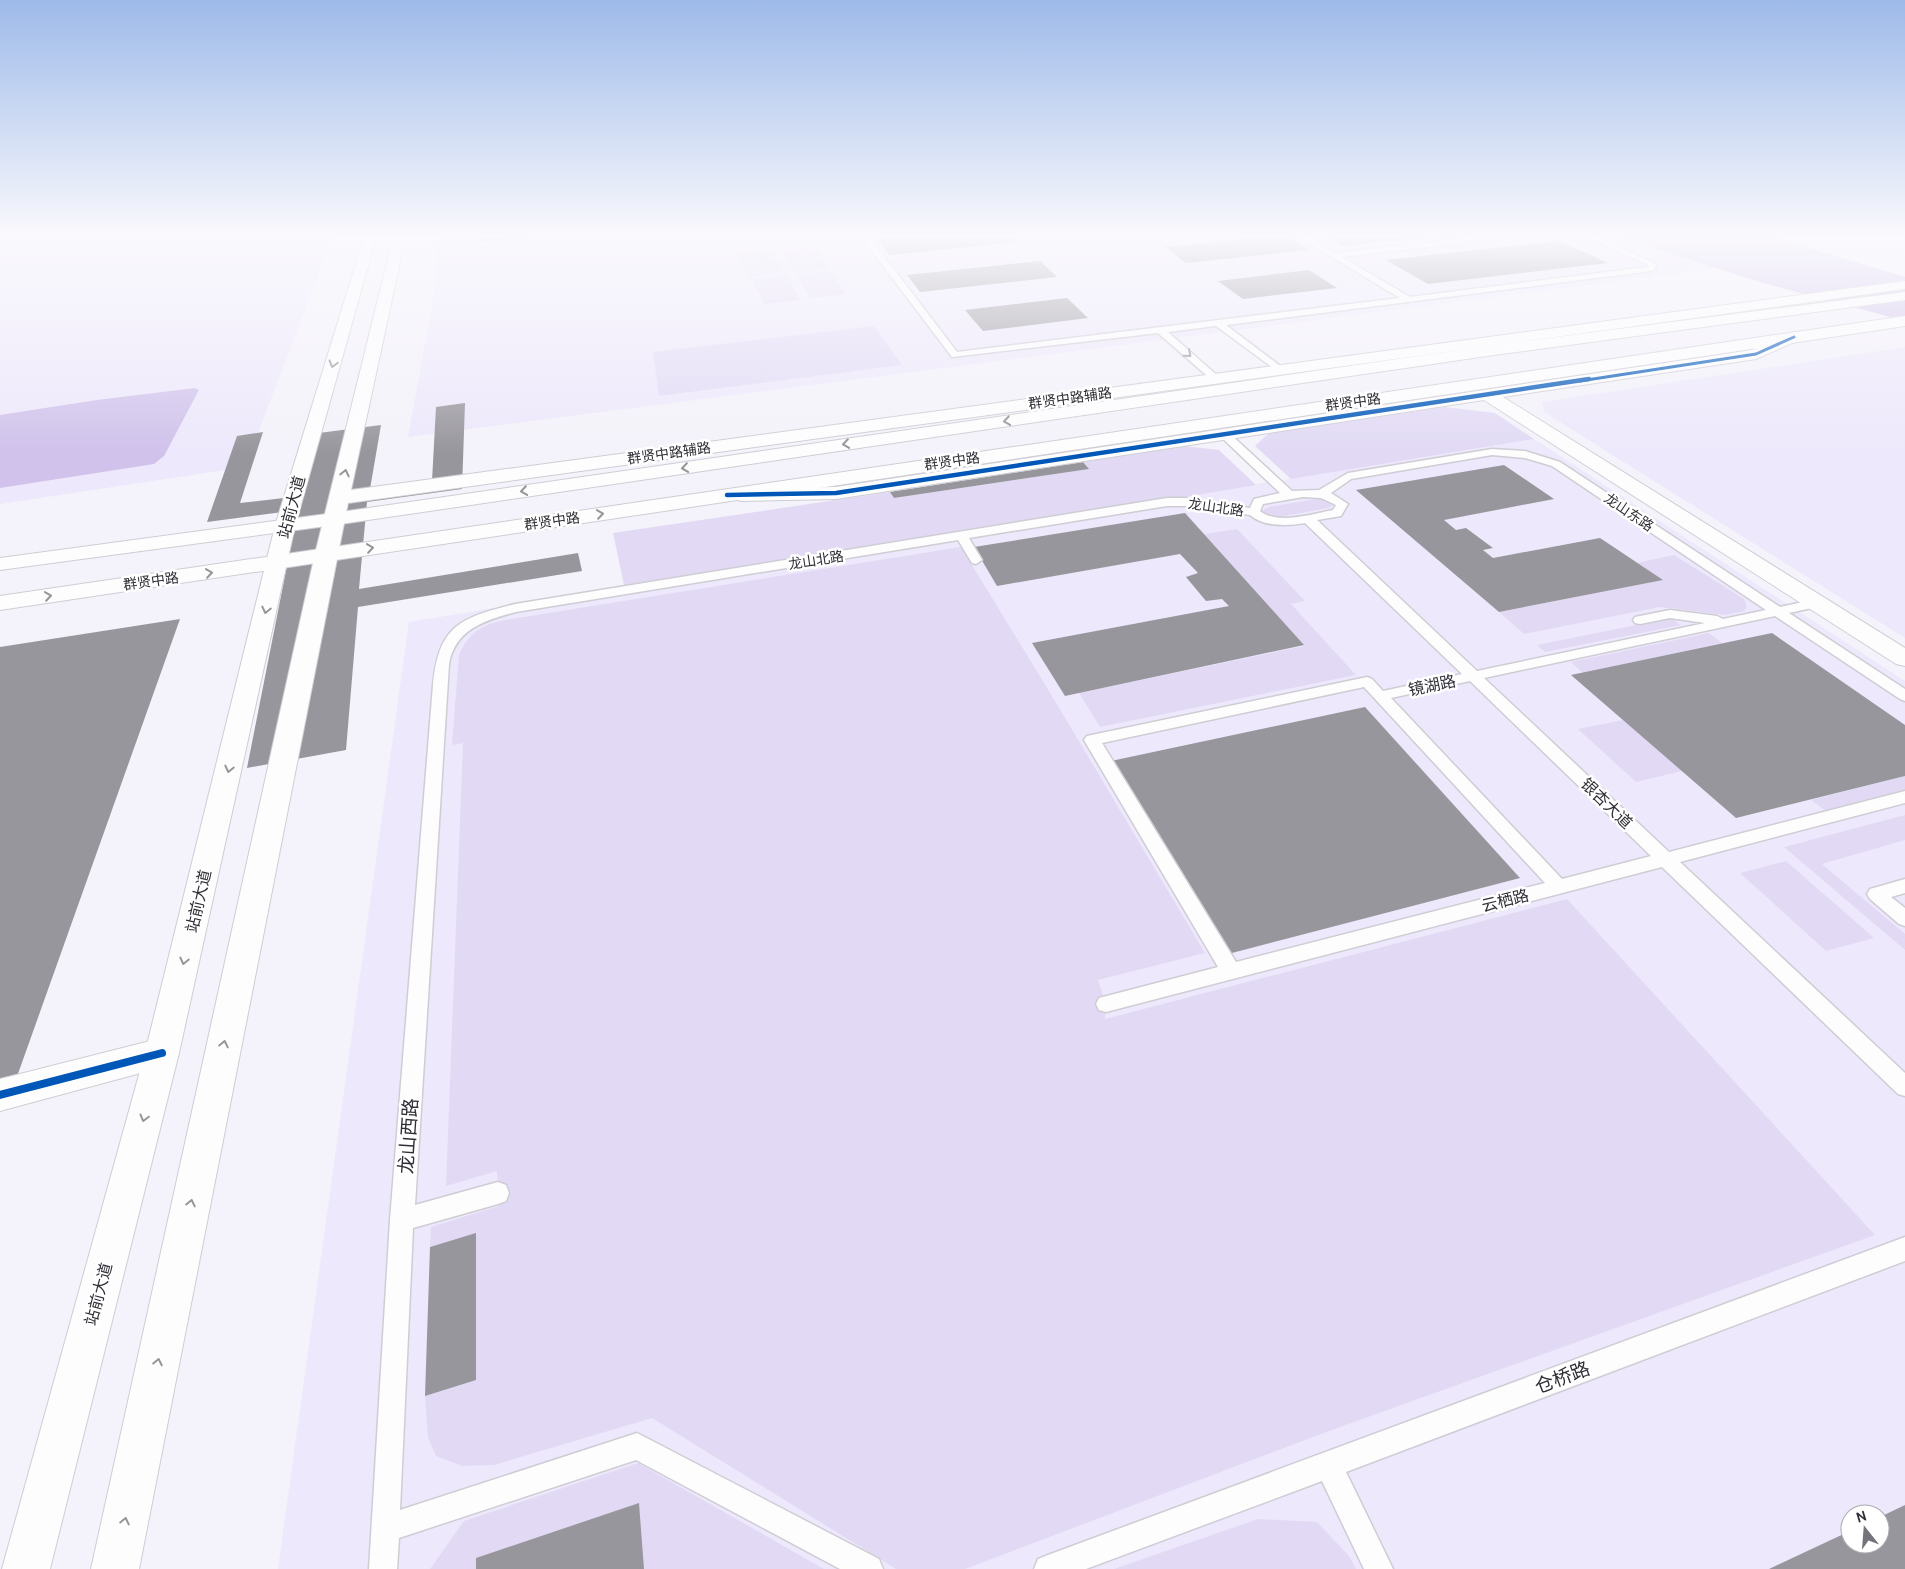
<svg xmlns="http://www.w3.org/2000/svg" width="1905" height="1569" viewBox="0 0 1905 1569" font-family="Cabin,'Noto Sans SC',sans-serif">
<rect width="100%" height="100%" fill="#f4f2fa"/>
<!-- built -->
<path fill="#ede8fb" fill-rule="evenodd" d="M 0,234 L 334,234 L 245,467 L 0,504 Z
M 435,234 L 1610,234 L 1720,268 L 408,437 L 437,278 Z
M 1905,347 L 1905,638 L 1544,412 L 1542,402 Z
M 1534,439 L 1905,681 L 1905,1569 L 278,1569 L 409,622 ZM 1850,1514 L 1880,1514 L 1880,1544 L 1850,1544 Z"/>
<!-- green -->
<path fill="#e2daf5" d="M 815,247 L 829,268 L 795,272 L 782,250 Z
M 772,251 L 784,273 L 749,277 L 738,254 Z
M 830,271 L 846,294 L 810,298 L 796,274 Z
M 787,275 L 800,300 L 764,304 L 752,279 Z
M 874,326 L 902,365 L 659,396 L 653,352 Z
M 1445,407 L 1495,413 L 1534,439 L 1291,479 L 1255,446 L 1269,433 Z
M 1184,446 L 1219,450 L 1256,485 L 625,590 L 613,533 L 890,492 L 894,498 L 1088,469 L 1083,462 Z
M 1316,499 L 1328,499 L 1335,504 L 1328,508 L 1279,517 L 1266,516 L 1263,510 L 1269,507 Z
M 1237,529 L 1305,601 L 1291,604 L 1356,675 L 1100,727 L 1079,693 L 1304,646 L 1204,534 Z
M 961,547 L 1055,701 L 1205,953 L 1098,980 L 1106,1004 L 1105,1019 L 1567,899 L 1875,1235 L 1329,1431 L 965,1569 L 896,1569 L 652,1418 L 494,1465 L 462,1466 L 436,1456 L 428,1437 L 425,1396 L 476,1379 L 476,1234 L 430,1247 L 431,1227 L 499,1206 L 497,1171 L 446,1186 L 463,743 L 452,745 L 459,655 C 469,632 482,625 505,620 Z
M 1674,555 L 1744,599 L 1747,607 L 1744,611 L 1726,615 L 1660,607 L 1524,634 L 1499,612 L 1662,580 L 1637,563 Z
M 1671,618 L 1681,625 L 1545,652 L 1537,645 Z
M 1709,633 L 1722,643 L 1583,673 L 1571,662 Z
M 1623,720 L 1682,771 L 1636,782 L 1578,729 Z
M 1905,776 L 1905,790 L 1826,811 L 1811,800 Z
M 1905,815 L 1905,840 L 1822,864 L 1905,934 L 1905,950 L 1784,847 Z
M 1786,861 L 1874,938 L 1826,951 L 1740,873 Z
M 638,1463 L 824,1569 L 430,1569 L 464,1521 Z
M 1258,1519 L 1317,1522 L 1349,1556 L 1356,1569 L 1114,1569 Z"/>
<!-- water -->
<path fill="#d0c2eb" d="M 1610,234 L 1762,234 L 1905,277 L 1905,321 L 1763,283 Z
M 195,388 L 199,390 L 164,456 L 154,464 L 0,488 L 0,415 L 97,400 Z"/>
<!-- building -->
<path fill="#98969d" d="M 480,234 L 555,234 L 555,235 L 480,242 Z
M 939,234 L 1009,234 L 1018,242 L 889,255 L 878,240 Z
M 1321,234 L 1448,234 L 1448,235 L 1342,246 Z
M 1285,235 L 1309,250 L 1186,263 L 1165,247 Z
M 1559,241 L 1608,263 L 1428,284 L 1386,260 Z
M 1040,261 L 1057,277 L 920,292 L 907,275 Z
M 1309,270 L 1337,288 L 1243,299 L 1218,281 Z
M 1067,298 L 1088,318 L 983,331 L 965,310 Z
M 465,403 L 462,489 L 367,502 L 359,589 L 578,553 L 582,571 L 358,607 L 346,750 L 247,768 L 298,510 L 207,522 L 237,436 L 263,432 L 240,503 L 301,496 L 311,434 L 381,425 L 370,489 L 432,481 L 436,407 Z
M 1083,462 L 1089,469 L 894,498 L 890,492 Z
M 1504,465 L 1554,499 L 1444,520 L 1456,530 L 1466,528 L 1493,548 L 1483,550 L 1493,558 L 1600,538 L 1663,580 L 1499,612 L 1356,490 Z
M 1185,513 L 1304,645 L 1065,696 L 1032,643 L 1229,606 L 1222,599 L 1206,601 L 1186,577 L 1198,573 L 1180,554 L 997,586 L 974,547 Z
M 180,619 L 14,1085 L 0,1088 L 0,647 Z
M 1772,633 L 1905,725 L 1905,776 L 1736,818 L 1571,675 Z
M 1365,707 L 1520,878 L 1228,954 L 1111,761 Z
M 476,1233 L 476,1380 L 425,1396 L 430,1247 Z
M 639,1503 L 644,1569 L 476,1569 L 476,1558 Z
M 1905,1505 L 1905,1569 L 1769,1569 L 1850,1531 L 1850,1544 L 1880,1544 L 1880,1517 Z"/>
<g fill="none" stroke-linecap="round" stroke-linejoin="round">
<!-- lane casing -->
<g stroke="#cfcdd4" stroke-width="3">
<path id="lane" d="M 859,234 L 867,234 L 957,352 L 1400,298 L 1294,234 L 1303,234 L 1335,253 L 1469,238 L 1477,234 L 1486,234 L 1471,242 L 1342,257 L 1410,297 L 1647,267 L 1648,265 L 1581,234 L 1591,234 L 1656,264 L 1655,269 L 1651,271 L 1226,325 L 1283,368 L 1283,372 L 1280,373 L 1216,326 L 1168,332 L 1219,377 L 1221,379 L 1216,382 L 1213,381 L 1158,333 L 952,357 Z
M 1224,431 L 1228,432 L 1292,491 L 1319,490 L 1348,473 L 1492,449 L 1525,451 L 1560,462 L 1780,607 L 1816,599 L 1821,600 L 1823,603 L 1821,606 L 1789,613 L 1905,689 L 1905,701 L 1900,699 L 1775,616 L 1484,678 L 1669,852 L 1905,791 L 1905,803 L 1680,862 L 1905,1073 L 1905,1096 L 1898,1094 L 1662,867 L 1106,1012 L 1099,1010 L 1096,1004 L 1099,998 L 1218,967 L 1084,740 L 1087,736 L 1367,677 L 1372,679 L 1383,691 L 1462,674 L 1305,523 C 1288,526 1264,527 1250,515 L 1186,506 L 1167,506 L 969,538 L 982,560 L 976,564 L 972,563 L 958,540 L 516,612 C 486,620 455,629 449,664 L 415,1205 L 498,1182 L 506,1185 L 509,1193 L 506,1201 L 498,1204 L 413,1228 L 400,1510 L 637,1433 L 879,1559 L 883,1569 L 840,1569 L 636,1460 L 399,1538 L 397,1569 L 369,1569 L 390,1220 L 433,685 C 439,625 460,618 515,604 L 1167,498 L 1186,498 L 1250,508 L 1254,499 L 1280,493 L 1220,436 L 1219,434 ZM 1492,455 L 1525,458 L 1552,466 L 1766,610 L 1723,619 L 1717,616 L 1670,610 L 1635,617 L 1633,620 L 1635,623 L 1640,624 L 1670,618 L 1705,623 L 1477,671 L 1317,520 L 1341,516 L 1348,504 L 1331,493 L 1351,479 ZM 1303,497 L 1321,498 L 1336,505 L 1333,510 C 1313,514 1277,525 1260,511 L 1263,504 ZM 1470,681 L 1651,856 L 1562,879 L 1391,698 ZM 1364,687 L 1545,883 L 1236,962 L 1102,743 Z
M 1905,879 L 1905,893 L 1891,897 L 1905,908 L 1905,926 L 1899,924 L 1870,899 L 1867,894 L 1870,889 Z
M 1905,1237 L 1905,1261 L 1346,1472 L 1393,1569 L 1364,1569 L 1322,1481 L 1086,1569 L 1034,1569 L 1038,1559 L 1048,1555 Z"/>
</g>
<!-- street casing -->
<g stroke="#cfcdd4" stroke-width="2">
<path id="street" d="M 1794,332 L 1799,334 L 1802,337 L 1799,340 L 1756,359 L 1503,397 L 1905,648 L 1905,666 L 1896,664 L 1484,400 L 836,499 L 741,501 L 734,499 L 731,495 L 734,491 L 741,489 L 836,487 L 1752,350 Z
M 162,1038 L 174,1042 L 179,1053 L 174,1064 L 0,1111 L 0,1079 Z"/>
</g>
<!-- secondary casing -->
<g stroke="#cfcdd4" stroke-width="2">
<path id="secondary" d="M 365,234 L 377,234 L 295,526 L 179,1053 L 50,1569 L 2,1569 L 145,1053 L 275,526 Z
M 394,234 L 406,234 L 351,490 L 1905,281 L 1905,289 L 348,503 L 139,1569 L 91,1569 L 315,554 Z"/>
</g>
<!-- primary casing -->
<g stroke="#cfcdd4" stroke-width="2">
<path id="primary" d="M 1905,292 L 1905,300 L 1494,355 L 334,525 L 0,570 L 0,558 L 334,513 L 1494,345 Z
M 1905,316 L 1905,326 L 0,610 L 0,596 Z"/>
</g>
<!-- lane -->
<use href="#lane" fill="#fdfdfe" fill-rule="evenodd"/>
<!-- street -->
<use href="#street" fill="#fdfdfe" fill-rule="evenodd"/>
<!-- secondary -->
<use href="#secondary" fill="#fdfdfe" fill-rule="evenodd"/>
<!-- primary -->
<use href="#primary" fill="#fdfdfe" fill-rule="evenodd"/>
<!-- cycleway-far2 casing -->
<g stroke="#fff" stroke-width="5">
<path id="cycleway-far2" d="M 1580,381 L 1756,354 L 1794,337"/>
</g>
<!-- cycleway-far1 casing -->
<g stroke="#fff" stroke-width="6">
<path id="cycleway-far1" d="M 727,495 L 836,493 L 1589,379"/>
</g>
<!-- cycleway casing -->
<g stroke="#fff" stroke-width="11">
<path id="cycleway" d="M 0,1095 L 162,1053"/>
</g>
<!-- cycleway-far2 -->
<use href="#cycleway-far2" stroke="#0057b8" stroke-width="3"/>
<!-- cycleway-far1 -->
<use href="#cycleway-far1" stroke="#0057b8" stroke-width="4.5"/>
<!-- cycleway -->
<use href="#cycleway" stroke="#0057b8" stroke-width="8"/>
</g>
<!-- one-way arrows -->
<defs><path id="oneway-chevron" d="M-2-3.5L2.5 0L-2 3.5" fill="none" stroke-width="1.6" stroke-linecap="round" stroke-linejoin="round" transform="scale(1.25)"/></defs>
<g stroke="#96969a">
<use href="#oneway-chevron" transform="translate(1188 354) rotate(41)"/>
<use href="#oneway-chevron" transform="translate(333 364) rotate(106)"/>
<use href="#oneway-chevron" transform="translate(1007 421) rotate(172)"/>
<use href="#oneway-chevron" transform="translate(846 444) rotate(172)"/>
<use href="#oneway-chevron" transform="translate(685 468) rotate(172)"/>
<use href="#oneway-chevron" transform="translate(345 473) rotate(-77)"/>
<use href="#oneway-chevron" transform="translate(524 491) rotate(172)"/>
<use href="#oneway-chevron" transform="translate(600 514) rotate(-8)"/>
<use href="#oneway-chevron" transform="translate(370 548) rotate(-8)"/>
<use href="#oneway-chevron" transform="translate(209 573) rotate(-8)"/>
<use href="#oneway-chevron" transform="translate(48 596) rotate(-8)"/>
<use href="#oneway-chevron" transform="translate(266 610) rotate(103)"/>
<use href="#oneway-chevron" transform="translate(229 769) rotate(103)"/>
<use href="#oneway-chevron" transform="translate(184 961) rotate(103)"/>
<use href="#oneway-chevron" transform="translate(224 1044) rotate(-78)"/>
<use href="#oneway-chevron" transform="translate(144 1118) rotate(105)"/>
<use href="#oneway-chevron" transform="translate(191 1203) rotate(-78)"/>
<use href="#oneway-chevron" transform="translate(158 1362) rotate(-78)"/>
<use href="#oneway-chevron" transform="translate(125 1521) rotate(-78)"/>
</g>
<!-- sky -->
<linearGradient id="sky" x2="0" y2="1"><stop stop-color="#9ebae9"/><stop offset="0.52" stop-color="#faf9fd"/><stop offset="1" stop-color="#faf9fd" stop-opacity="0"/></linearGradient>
<rect width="1905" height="453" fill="url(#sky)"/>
<g text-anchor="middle" stroke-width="5" stroke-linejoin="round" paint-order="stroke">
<!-- far-street labels -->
<g font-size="14" fill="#302e36" stroke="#fff">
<text transform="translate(1070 398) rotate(-8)" y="5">群贤中路辅路</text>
<text transform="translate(1353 402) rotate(-8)" y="5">群贤中路</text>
<text transform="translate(669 453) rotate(-8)" y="5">群贤中路辅路</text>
<text transform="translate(952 461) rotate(-8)" y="5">群贤中路</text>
<text transform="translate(1216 507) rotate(8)" y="5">龙山北路</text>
<text transform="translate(1629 512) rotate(34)" y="5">龙山东路</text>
<text transform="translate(552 521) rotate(-8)" y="5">群贤中路</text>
<text transform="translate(816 560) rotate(-9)" y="5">龙山北路</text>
<text transform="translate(151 581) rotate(-8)" y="5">群贤中路</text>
</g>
<!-- street labels -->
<g font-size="16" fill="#302e36" stroke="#fff">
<text transform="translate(291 507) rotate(-75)" y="6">站前大道</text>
<text transform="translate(1432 685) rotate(-12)" y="6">镜湖路</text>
<text transform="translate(1607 803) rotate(44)" y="6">银杏大道</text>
<text transform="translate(1505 900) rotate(-14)" y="6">云栖路</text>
<text transform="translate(198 901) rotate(-77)" y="6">站前大道</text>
<text transform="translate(98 1294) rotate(-75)" y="6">站前大道</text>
</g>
<!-- near-street labels -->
<g font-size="19" fill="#302e36" stroke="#fff">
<text transform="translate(408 1136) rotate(-86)" y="7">龙山西路</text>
<text transform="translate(1562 1377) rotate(-21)" y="7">仓桥路</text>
</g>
</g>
<!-- north arrow -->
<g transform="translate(1865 1529) rotate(343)"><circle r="24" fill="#ffffff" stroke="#acabaf"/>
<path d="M0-4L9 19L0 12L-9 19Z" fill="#75737b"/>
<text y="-8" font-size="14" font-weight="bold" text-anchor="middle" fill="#302e36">N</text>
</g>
</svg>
